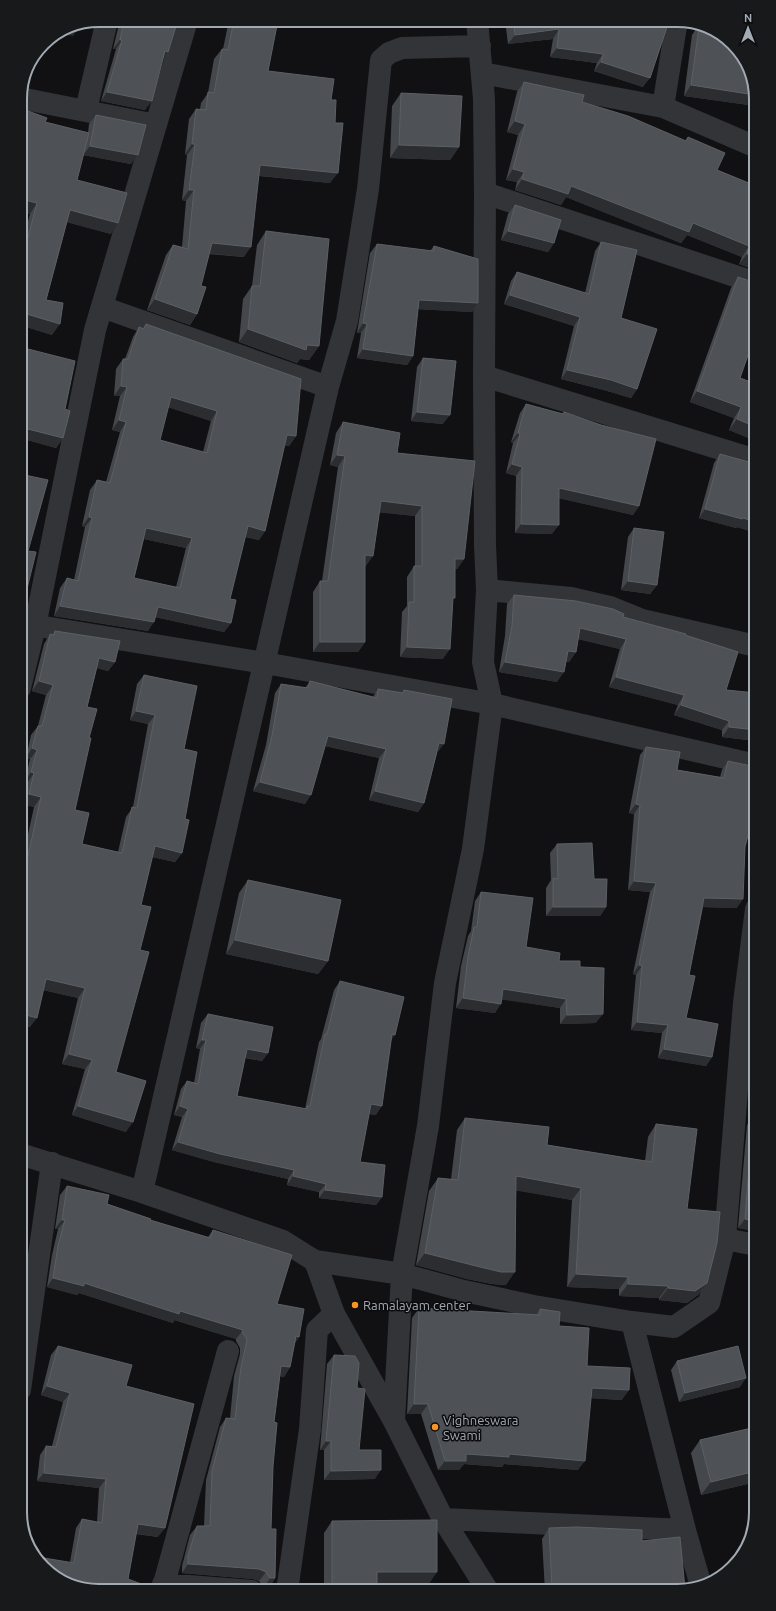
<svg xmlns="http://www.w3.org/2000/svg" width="776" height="1611" viewBox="0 0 776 1611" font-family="Ubuntu,sans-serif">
<rect width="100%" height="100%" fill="#111113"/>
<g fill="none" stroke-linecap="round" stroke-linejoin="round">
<!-- minor -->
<path stroke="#323438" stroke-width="22" d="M 482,73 L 663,107 L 756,147
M 20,98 L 156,125
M 663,107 L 677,20
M 86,110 L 107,20
M 485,193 L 756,283
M 102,307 L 328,387
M 484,376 L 756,460
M 487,590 L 571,598 L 610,607 L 642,620 L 756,646
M 20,623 L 265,663 L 492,704 L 756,765
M 20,688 L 35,626 L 95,330 L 187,20
M 20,1154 L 142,1192 L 283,1241 L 315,1261 L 334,1314 L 394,1421 L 443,1519 L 488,1591
M 142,1192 L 328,387 L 347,321 L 368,189 L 381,60 L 389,53 L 402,48 L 480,46
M 725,1239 L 744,1003 L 756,909
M 315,1261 L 402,1274 L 464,1291 L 534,1306 L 632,1322 L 674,1327 L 709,1303 L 725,1239 L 756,1245
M 632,1322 L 685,1530 L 701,1586
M 20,1390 L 52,1163
M 394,1421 L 402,1274 L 428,1126 L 445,983 L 473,849 L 492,704 L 483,662 L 487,590 L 485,545 L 484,376 L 485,193 L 484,99 L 477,20
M 443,1519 L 685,1530
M 163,1584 L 252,1591
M 162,1591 L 228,1351
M 287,1591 L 310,1429 L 317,1330 L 334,1314"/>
</g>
<!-- wall -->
<path fill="#44474b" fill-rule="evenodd" d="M 120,20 L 178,20 L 168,52 L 163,59 L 145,110 L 101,101 L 116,49 L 113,49 Z
M 229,20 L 278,20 L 268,71 L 331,100 L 330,183 L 259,176 L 244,257 L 209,254 L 201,286 L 197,314 L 190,325 L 147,310 L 166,255 L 173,245 L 182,247 L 186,201 L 182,200 L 187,155 L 185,154 L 189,119 L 196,109 L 200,109 L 201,103 L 208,93 L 214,59 L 222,49 L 223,49 Z
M 505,20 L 664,20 L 643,87 L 594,71 L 597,63 L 550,57 L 553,39 L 508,44 Z
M 698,26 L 725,36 L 756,99 L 756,106 L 684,96 L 692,35 Z
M 524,82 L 685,141 L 688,137 L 717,170 L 756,186 L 756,270 L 739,264 L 742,257 L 687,235 L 681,243 L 566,197 L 561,205 L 515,190 L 517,182 L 506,180 L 518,135 L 507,132 L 517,92 Z
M 401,93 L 459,147 L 450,160 L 390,158 L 392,106 Z
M 96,115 L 131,164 L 83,155 L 77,180 L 111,234 L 67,222 L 46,300 L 52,335 L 20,325 L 20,251 L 30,214 L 45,122 L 88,133 L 89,124 Z
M 515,205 L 554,243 L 548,252 L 501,240 L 508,214 Z
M 266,231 L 319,346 L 309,360 L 300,359 L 297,363 L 239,342 L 243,299 L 252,286 L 257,245 Z
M 601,242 L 621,318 L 637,389 L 631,398 L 604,390 L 561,379 L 574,326 L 504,304 L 511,281 L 517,272 L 585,293 L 595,251 Z
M 377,244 L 430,251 L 434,246 L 478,303 L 472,312 L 418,309 L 413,356 L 407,365 L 357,358 L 361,333 L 357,333 L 370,253 Z
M 738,277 L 748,353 L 740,378 L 756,384 L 756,441 L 729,430 L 734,418 L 690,402 L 731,288 Z
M 146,324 L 296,436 L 289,446 L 284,445 L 265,531 L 259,540 L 245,537 L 230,599 L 231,623 L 224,632 L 155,617 L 148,631 L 54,616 L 60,588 L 67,578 L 74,580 L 85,527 L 82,526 L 90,490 L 97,480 L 106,482 L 120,432 L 112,430 L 120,396 L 114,396 L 116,369 L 123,359 L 125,359 L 133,337 L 139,327 L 143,328 ZM 168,407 L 211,421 L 203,452 L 160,440 ZM 144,539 L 186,548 L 176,587 L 134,578 Z
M 28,349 L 65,409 L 63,438 L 56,448 L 20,438 L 20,367 L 22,358 Z
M 423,358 L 443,424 L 411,421 L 417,367 Z
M 526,404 L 562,414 L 564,412 L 639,506 L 633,515 L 559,498 L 552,534 L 515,533 L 516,476 L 506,473 L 513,443 L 511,442 L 520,413 Z
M 343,422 L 397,453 L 464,559 L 457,569 L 455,569 L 452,602 L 443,659 L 400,657 L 402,612 L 407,606 L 407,577 L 414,566 L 415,566 L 415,516 L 379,512 L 365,566 L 365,642 L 358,652 L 313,652 L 313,592 L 320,581 L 322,581 L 338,467 L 330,465 L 336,433 Z
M 720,454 L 754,478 L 756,479 L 756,533 L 737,527 L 736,528 L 699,518 L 714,463 Z
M 634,528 L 657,585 L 650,594 L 621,590 L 628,537 Z
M 514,595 L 623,617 L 685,635 L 726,690 L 756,693 L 756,741 L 722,737 L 722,730 L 674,715 L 678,705 L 609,687 L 620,649 L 578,639 L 576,652 L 569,662 L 566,661 L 557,682 L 499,672 L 505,636 L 507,604 Z
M 55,631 L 115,662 L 108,671 L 97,668 L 87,707 L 89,738 L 75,810 L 82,844 L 118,852 L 126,817 L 133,807 L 148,724 L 130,720 L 137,684 L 144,675 L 184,749 L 185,819 L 182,853 L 175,862 L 152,857 L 141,905 L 140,950 L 116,1072 L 126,1132 L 72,1115 L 85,1069 L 62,1064 L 78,998 L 43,990 L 30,1027 L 23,1026 L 20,1039 L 20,871 L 34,807 L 22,804 L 28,782 L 25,781 L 30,759 L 26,758 L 31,735 L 38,726 L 46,695 L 32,691 L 44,644 L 50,634 L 52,635 Z
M 310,681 L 373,697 L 378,689 L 402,693 L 404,690 L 437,753 L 424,803 L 418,812 L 369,800 L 379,758 L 325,746 L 305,804 L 253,791 L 266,745 L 275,693 L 281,684 L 305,688 Z
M 646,747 L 677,770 L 720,777 L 722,770 L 728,761 L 745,847 L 737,908 L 703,907 L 689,975 L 686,1018 L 712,1057 L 706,1066 L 658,1058 L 662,1033 L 631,1030 L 636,975 L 633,974 L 650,892 L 628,890 L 634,814 L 629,813 L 640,755 Z
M 557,844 L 594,879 L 606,907 L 600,916 L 546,916 L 546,888 L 551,880 L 550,853 Z
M 248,880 L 328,961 L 318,974 L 226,954 L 239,893 Z
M 481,892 L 526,947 L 559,961 L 580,967 L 596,1023 L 560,1024 L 560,1008 L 502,999 L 495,1013 L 456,1008 L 461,966 L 468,936 L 471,931 L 475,901 Z
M 340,981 L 391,1041 L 376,1115 L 369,1114 L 360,1162 L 382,1197 L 376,1205 L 319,1198 L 319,1192 L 287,1185 L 288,1179 L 214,1162 L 172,1150 L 182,1117 L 174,1115 L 181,1089 L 187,1081 L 194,1083 L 200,1049 L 196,1048 L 201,1023 L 208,1014 L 268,1053 L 262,1061 L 245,1058 L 237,1096 L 305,1109 L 319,1042 L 321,1039 L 334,990 Z
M 753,1116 L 756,1116 L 756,1231 L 738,1228 L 747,1125 Z
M 465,1118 L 547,1145 L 645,1161 L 648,1137 L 656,1124 L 687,1209 L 707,1283 L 698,1295 L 687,1303 L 659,1300 L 659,1298 L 619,1296 L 619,1289 L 567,1287 L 572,1200 L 516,1190 L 506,1285 L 492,1284 L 467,1279 L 416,1265 L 429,1191 L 438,1178 L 451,1179 L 457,1130 Z
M 67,1186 L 107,1204 L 150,1220 L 208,1237 L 213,1230 L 277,1304 L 299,1337 L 295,1343 L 290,1367 L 284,1377 L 280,1376 L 274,1422 L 271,1529 L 275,1578 L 269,1588 L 264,1588 L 259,1581 L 253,1579 L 182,1573 L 182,1566 L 190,1535 L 197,1526 L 204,1526 L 206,1480 L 220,1427 L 226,1418 L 230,1418 L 234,1376 L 240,1354 L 240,1348 L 236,1341 L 236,1339 L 174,1320 L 173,1323 L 79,1293 L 77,1295 L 47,1287 L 52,1255 L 58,1229 L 55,1229 L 60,1195 Z
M 419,1308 L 536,1315 L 540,1309 L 559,1326 L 587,1366 L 622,1400 L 591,1398 L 578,1470 L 504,1464 L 502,1467 L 464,1464 L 459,1470 L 438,1470 L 421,1414 L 407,1414 L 412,1318 Z
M 58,1346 L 126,1386 L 158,1537 L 136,1534 L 128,1579 L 70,1562 L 76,1528 L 82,1519 L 97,1522 L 99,1488 L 37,1481 L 40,1455 L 46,1446 L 52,1446 L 63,1402 L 41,1395 L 51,1355 Z
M 334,1355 L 357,1388 L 359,1450 L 375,1479 L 324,1480 L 324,1450 L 320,1450 L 327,1364 Z
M 677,1361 L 740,1387 L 679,1402 L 671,1370 Z
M 756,1427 L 756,1482 L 701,1495 L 691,1453 L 700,1440 Z
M 332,1521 L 429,1584 L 377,1584 L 377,1591 L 324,1591 L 324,1533 Z
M 549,1528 L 642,1541 L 677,1591 L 545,1591 L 542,1539 Z"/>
<!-- shaded-wall -->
<path fill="#2b2d30" d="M 69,26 L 71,26 L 79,27 L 73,36 L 58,33 Z
M 559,29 L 553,39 L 508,44 L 515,35 Z
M 120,40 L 122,40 L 116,49 L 113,49 Z
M 557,48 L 603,54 L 597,63 L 550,57 Z
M 165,51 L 168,52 L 162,61 Z
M 601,62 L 650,78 L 643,87 L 594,71 Z
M 691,85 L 755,95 L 756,99 L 756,106 L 684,96 Z
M 107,92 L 152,101 L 145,110 L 101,101 Z
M 515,121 L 525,124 L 518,135 L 507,132 Z
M 192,144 L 195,144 L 187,155 L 185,154 Z
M 399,145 L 459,147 L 450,160 L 390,158 Z
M 90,146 L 138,155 L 131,164 L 83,155 Z
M 260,165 L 338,173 L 330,183 L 252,175 Z
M 513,169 L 524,172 L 517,182 L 506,180 Z
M 522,179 L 571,186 L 693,223 L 749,246 L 742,257 L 687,235 L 681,243 L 566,197 L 561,205 L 515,190 Z
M 189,190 L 194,190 L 186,201 L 182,200 Z
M 20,199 L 37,203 L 30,214 L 20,212 Z
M 70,210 L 118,223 L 111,234 L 62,221 Z
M 508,231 L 554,243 L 548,252 L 501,240 Z
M 212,243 L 251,247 L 244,257 L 205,253 Z
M 747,254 L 756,257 L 756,270 L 739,264 Z
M 510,295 L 580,317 L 574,326 L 504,304 Z
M 155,299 L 197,314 L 190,325 L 147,310 Z
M 419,300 L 478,303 L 472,312 L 413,309 Z
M 20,312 L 60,324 L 52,335 L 20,325 Z
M 363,323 L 367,324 L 361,333 L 357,333 Z
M 248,329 L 307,345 L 319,346 L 309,360 L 300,359 L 297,363 L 239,342 Z
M 753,341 L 756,343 L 756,356 L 745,352 Z
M 363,349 L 413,356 L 407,365 L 357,358 Z
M 567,370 L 611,380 L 637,389 L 631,398 L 604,390 L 561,379 Z
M 121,386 L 127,387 L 120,396 L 114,396 Z
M 697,391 L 741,407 L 734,418 L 690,402 Z
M 171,397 L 217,411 L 211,421 L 164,406 Z
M 417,412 L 450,415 L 443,424 L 411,421 Z
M 737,419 L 756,427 L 756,441 L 729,430 Z
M 119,420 L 126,422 L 120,432 L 112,430 Z
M 20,427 L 63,438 L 56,448 L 20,438 Z
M 518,433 L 520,434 L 513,443 L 511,442 Z
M 287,435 L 296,436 L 289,446 L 280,445 Z
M 337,455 L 345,456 L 338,467 L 330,465 Z
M 512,464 L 522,467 L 516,476 L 506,473 Z
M 559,488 L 639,506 L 633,515 L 553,497 Z
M 381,501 L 422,506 L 415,516 L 374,512 Z
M 705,509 L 743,518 L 756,522 L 756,533 L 737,527 L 736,528 L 699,518 Z
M 89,517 L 92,518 L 85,527 L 82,526 Z
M 521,524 L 559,525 L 552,534 L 515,533 Z
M 248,526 L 265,531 L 259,540 L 241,536 Z
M 146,528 L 192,538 L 186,548 L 139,538 Z
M 365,555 L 373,556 L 366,566 L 358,565 Z
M 455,559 L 464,559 L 457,569 L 447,569 Z
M 628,581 L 657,585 L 650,594 L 621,590 Z
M 24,601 L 20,607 L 20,603 Z
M 60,606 L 154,622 L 148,631 L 54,616 Z
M 158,607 L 231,623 L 224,632 L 151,616 Z
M 580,628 L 626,639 L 620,649 L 573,638 Z
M 320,642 L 365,642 L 358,652 L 313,652 Z
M 407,647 L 450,649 L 443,659 L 400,657 Z
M 568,651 L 576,652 L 569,662 L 561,661 Z
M 99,658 L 115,662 L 108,671 L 93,667 Z
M 505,662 L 564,672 L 557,682 L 499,672 Z
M 616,677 L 684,695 L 678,705 L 609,687 Z
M 39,681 L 53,685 L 46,695 L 32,691 Z
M 681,705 L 729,721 L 722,730 L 674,715 Z
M 136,711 L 155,715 L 148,724 L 130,720 Z
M 729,727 L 756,730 L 756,741 L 722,737 Z
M 328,736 L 386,749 L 379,758 L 321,745 Z
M 439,743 L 444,744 L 437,753 Z
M 32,748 L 37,750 L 30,759 L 26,758 Z
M 31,772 L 34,773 L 28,782 L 25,781 Z
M 260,782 L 311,795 L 305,804 L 253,791 Z
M 375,791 L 424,803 L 418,812 L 369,800 Z
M 29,794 L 41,797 L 34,807 L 22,804 Z
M 636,804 L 640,805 L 634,814 L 629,813 Z
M 155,846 L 182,853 L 175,862 L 148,856 Z
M 634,881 L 656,883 L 650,892 L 628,890 Z
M 704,898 L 743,899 L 737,908 L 698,907 Z
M 553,907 L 606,907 L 600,916 L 546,916 Z
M 235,940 L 328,961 L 318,974 L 226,954 Z
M 639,965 L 642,966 L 636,975 L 633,974 Z
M 46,979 L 85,988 L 78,998 L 39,989 Z
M 503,989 L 566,999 L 560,1008 L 497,999 Z
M 463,998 L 501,1004 L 495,1013 L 456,1008 Z
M 603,1014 L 596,1023 L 560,1024 L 567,1015 Z
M 26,1015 L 37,1018 L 30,1027 L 20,1025 Z
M 637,1022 L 668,1025 L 662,1033 L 631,1030 Z
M 392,1034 L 395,1035 L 389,1043 Z
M 202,1040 L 206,1040 L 200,1049 L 196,1048 Z
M 247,1049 L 268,1053 L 262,1061 L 241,1057 Z
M 664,1049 L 712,1057 L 706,1066 L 658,1058 Z
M 69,1054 L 92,1060 L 85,1069 L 62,1064 Z
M 371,1104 L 382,1106 L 376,1115 L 365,1113 Z
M 78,1106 L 133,1122 L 126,1132 L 72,1115 Z
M 180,1106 L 188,1109 L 182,1117 L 174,1115 Z
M 178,1142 L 294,1170 L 288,1179 L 214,1162 L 172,1150 Z
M 293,1176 L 326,1184 L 319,1192 L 287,1185 Z
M 516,1176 L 581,1188 L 572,1200 L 507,1189 Z
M 325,1190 L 382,1197 L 376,1205 L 319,1198 Z
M 745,1219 L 756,1221 L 756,1231 L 738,1228 Z
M 62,1220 L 65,1220 L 58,1229 L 55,1229 Z
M 425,1253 L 515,1272 L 506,1285 L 492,1284 L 467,1279 L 416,1265 Z
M 576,1274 L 628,1277 L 619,1289 L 567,1287 Z
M 53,1278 L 84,1283 L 180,1311 L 243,1330 L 236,1339 L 174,1320 L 173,1323 L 79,1293 L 77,1295 L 47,1287 Z
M 707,1283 L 698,1295 L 687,1303 L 659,1300 L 668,1288 Z
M 628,1284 L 668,1286 L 659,1298 L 619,1296 Z
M 296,1336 L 299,1337 L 293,1346 Z
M 281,1366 L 290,1367 L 284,1377 L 274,1375 Z
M 746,1378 L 740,1387 L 679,1402 L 685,1393 Z
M 47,1386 L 70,1393 L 63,1402 L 41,1395 Z
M 592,1388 L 629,1390 L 622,1400 L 585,1398 Z
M 414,1404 L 428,1404 L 421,1414 L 407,1414 Z
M 326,1441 L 331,1441 L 324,1450 L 320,1450 Z
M 466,1454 L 509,1454 L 585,1461 L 578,1470 L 504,1464 L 502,1467 L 464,1464 L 459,1470 L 438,1470 L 445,1461 Z
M 381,1470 L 375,1479 L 324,1480 L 331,1471 Z
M 756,1471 L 756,1482 L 701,1495 L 711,1482 Z
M 44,1473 L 106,1479 L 99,1488 L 37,1481 Z
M 138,1524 L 165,1528 L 158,1537 L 132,1533 Z
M 188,1564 L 259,1569 L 266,1572 L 259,1581 L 253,1579 L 182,1573 Z
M 377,1572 L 437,1572 L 429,1584 L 369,1584 Z
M 270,1578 L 275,1578 L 269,1588 L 264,1588 Z
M 607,1585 L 603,1591 L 550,1591 L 552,1588 Z"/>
<!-- building -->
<path fill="#4e5256" stroke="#5b6065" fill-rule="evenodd" d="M 124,20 L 178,20 L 168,52 L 165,51 L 152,101 L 107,92 L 122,40 L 120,40 Z
M 234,20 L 278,20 L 268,71 L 334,79 L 331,100 L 336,100 L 335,123 L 343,123 L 338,173 L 260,165 L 251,247 L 212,243 L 201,286 L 206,287 L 197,314 L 155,299 L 173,245 L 188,249 L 194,190 L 189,190 L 195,144 L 192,144 L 196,109 L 206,110 L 208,92 L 214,93 L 222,49 L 228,50 Z
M 513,20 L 664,20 L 669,21 L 650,78 L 601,62 L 603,54 L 557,48 L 559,29 L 515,35 Z
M 80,24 L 79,27 L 71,26 Z
M 699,27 L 725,36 L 750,69 L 755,95 L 691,85 Z
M 524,82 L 584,95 L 582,102 L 628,116 L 686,141 L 688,137 L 725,153 L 717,170 L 756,186 L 756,257 L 747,254 L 749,246 L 693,223 L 689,232 L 571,186 L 568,194 L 522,179 L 524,172 L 513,169 L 525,124 L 515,121 Z
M 401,93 L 462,96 L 459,147 L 399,145 Z
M 20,108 L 47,118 L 45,122 L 89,133 L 77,180 L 127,193 L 118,223 L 70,210 L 46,300 L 63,303 L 60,324 L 20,312 L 20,263 L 21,264 L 37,203 L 20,199 Z
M 96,115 L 146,125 L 138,155 L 90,146 Z
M 515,205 L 561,220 L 554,243 L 508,231 Z
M 266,231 L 329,239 L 319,346 L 307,345 L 306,350 L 248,329 L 252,286 L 260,286 Z
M 601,242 L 637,250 L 621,318 L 657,329 L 637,389 L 611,380 L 567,370 L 580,317 L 510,295 L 517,272 L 589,294 Z
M 377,244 L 433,251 L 434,246 L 478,259 L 478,303 L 419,300 L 413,356 L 363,349 L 367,324 L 363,323 Z
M 738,277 L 756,283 L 756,343 L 753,341 L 740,378 L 756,384 L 756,427 L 737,419 L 741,407 L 697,391 Z
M 146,324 L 301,379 L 296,436 L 287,435 L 265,531 L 248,526 L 230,599 L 236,600 L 231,623 L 158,607 L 154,622 L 60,606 L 67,578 L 78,581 L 92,518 L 89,517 L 97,480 L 110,483 L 126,422 L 119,420 L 127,387 L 121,386 L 123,359 L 128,359 L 139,327 L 144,329 ZM 171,397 L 217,411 L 207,453 L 160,440 ZM 146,528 L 192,538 L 180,588 L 134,578 Z
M 28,349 L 75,361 L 65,409 L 70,411 L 63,438 L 20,427 L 20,385 Z
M 423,358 L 456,361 L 450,415 L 417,412 Z
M 526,404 L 563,414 L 564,412 L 601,425 L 656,439 L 639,506 L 559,488 L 559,525 L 521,524 L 522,467 L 512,464 L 520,434 L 518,433 Z
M 343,422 L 400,433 L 397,453 L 475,461 L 464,559 L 455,559 L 455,598 L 453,598 L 450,649 L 407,647 L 409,602 L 414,602 L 414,566 L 422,566 L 422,506 L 381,501 L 373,556 L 365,555 L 365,642 L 320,642 L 320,581 L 328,581 L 345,456 L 337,455 Z
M 720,454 L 756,464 L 756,469 L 754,478 L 756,479 L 756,522 L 743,518 L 742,519 L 705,509 Z
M 20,474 L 48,480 L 28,551 L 36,552 L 24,601 L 20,603 Z
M 634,528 L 664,532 L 657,585 L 628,581 Z
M 514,595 L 576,601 L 613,609 L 624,614 L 623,617 L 686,634 L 685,635 L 738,652 L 726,690 L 756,693 L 756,730 L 729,727 L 729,721 L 681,705 L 684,695 L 616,677 L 626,639 L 580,628 L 576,652 L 568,651 L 564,672 L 505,662 L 512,626 Z
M 20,626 L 27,627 L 20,654 Z
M 55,631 L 120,641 L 115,662 L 99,658 L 87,707 L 97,709 L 89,738 L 91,738 L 75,810 L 89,813 L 82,844 L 122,853 L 132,807 L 137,808 L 155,715 L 136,711 L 144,675 L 197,686 L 184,749 L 197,752 L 185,819 L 189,820 L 182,853 L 155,846 L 141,905 L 151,907 L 140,950 L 149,952 L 116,1072 L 146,1081 L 133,1122 L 78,1106 L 92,1060 L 69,1054 L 85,988 L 46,979 L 37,1018 L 26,1015 L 20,1039 L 20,892 L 41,797 L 29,794 L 34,773 L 31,772 L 37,750 L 32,748 L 38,726 L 42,726 L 53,685 L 39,681 L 50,634 L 54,635 Z
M 310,681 L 377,698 L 378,689 L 403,693 L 404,690 L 452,699 L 444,744 L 439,743 L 424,803 L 375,791 L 386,749 L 328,736 L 311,795 L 260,782 L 272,736 L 281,684 L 308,688 Z
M 646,747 L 680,752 L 677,770 L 724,778 L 728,761 L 756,767 L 756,796 L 753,807 L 755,808 L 745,847 L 743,899 L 704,898 L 689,975 L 695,976 L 686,1018 L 718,1024 L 712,1057 L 664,1049 L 668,1025 L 637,1022 L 642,966 L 639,965 L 656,883 L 634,881 L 640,805 L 636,804 Z
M 592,843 L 594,879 L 607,879 L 606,907 L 553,907 L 553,878 L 558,879 L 557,844 Z
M 248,880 L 341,900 L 328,961 L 235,940 Z
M 481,892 L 533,898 L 526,947 L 560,953 L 559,961 L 580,961 L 580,967 L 604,968 L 603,1014 L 567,1015 L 566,999 L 503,989 L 501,1004 L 463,998 L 468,957 L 474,927 L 477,927 Z
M 340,981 L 404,997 L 395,1035 L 392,1034 L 382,1106 L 371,1104 L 360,1162 L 385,1165 L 382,1197 L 325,1190 L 326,1184 L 293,1176 L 294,1170 L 220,1154 L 178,1142 L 188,1109 L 180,1106 L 187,1081 L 198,1084 L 206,1040 L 202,1040 L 208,1014 L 273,1027 L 268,1053 L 247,1049 L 237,1096 L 307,1109 L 307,1106 L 310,1106 L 325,1034 L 327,1034 Z
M 753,1116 L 756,1116 L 756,1221 L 745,1219 Z
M 465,1118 L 549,1127 L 547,1145 L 652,1162 L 656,1124 L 697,1129 L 687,1209 L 720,1212 L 717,1243 L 707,1283 L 695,1291 L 668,1288 L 668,1286 L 628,1284 L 628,1277 L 576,1274 L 581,1188 L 516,1176 L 515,1272 L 501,1272 L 476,1266 L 425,1253 L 438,1178 L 458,1180 Z
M 67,1186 L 109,1195 L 107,1204 L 151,1219 L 150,1220 L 210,1238 L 213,1230 L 292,1255 L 277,1304 L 304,1309 L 299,1337 L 296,1336 L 290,1367 L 281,1366 L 274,1422 L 277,1423 L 273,1466 L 271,1529 L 276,1529 L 275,1578 L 270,1578 L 266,1572 L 259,1569 L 188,1564 L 188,1556 L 197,1526 L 210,1526 L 212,1471 L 226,1418 L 235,1419 L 241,1367 L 246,1345 L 247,1339 L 242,1332 L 243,1330 L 180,1311 L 179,1314 L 84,1283 L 84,1286 L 53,1278 L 58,1246 L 65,1220 L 62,1220 Z
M 419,1308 L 540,1315 L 540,1309 L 560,1312 L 559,1326 L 589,1328 L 587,1366 L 630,1368 L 629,1390 L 592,1388 L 585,1461 L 509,1454 L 509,1457 L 466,1454 L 466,1461 L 445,1461 L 428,1404 L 414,1404 Z
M 58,1346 L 132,1365 L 126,1386 L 194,1404 L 165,1528 L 138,1524 L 128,1579 L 144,1585 L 142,1591 L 94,1591 L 55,1578 L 38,1557 L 74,1563 L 82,1519 L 102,1523 L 106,1479 L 44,1473 L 46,1446 L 56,1447 L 70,1393 L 47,1386 Z
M 738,1346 L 746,1378 L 685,1393 L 677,1361 Z
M 334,1355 L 355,1356 L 359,1363 L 357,1388 L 365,1389 L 359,1450 L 381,1450 L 381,1470 L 331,1471 L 331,1441 L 326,1441 Z
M 756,1427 L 756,1471 L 711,1482 L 700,1440 Z
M 437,1520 L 437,1572 L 377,1572 L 377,1591 L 332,1591 L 332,1521 Z
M 577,1527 L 642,1530 L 642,1541 L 680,1537 L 685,1589 L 677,1591 L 607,1591 L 607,1585 L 552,1588 L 549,1528 Z
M 188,1590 L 203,1591 L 188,1591 Z"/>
<!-- markers -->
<g fill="#f89324" stroke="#0c0c0e" stroke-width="1.5">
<circle cx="355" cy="1305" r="4"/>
<circle cx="435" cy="1427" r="4"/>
</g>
<g text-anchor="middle" stroke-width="3" stroke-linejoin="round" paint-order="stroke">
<!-- poi labels -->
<g font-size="13" fill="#a2aab4" stroke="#0c0c0e" text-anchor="start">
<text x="363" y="1310">Ramalayam center</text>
<text x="443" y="1425">Vighneswara<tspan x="443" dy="15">Swami</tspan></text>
</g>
</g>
<!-- crop -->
<path d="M0 0H776V1611H0ZM99 27H677A72 72 0 0 1 749 99V1512A72 72 0 0 1 677 1584H99A72 72 0 0 1 27 1512V99A72 72 0 0 1 99 27Z" fill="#18191b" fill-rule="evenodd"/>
<path fill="none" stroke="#a2aab4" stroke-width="2" d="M99 27H677A72 72 0 0 1 749 99V1512A72 72 0 0 1 677 1584H99A72 72 0 0 1 27 1512V99A72 72 0 0 1 99 27Z"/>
<!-- north arrow -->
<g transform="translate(748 28)" stroke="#0c0c0e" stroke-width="3" paint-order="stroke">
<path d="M0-3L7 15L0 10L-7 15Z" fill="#a2aab4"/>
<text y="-6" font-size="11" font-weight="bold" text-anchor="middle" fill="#a2aab4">N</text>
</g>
</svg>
